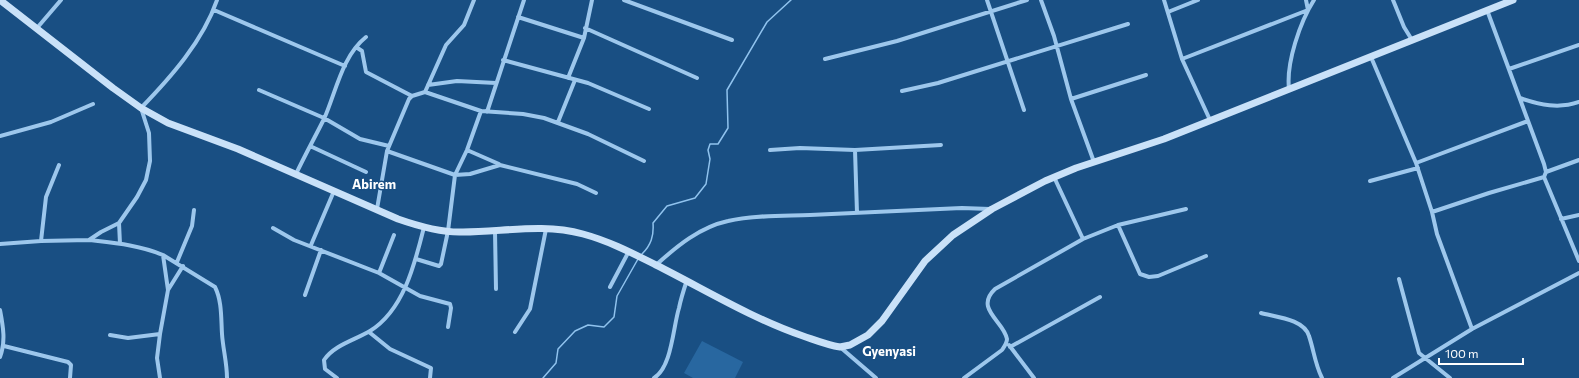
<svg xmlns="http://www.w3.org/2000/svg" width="1579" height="378" viewBox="0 0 1579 378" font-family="Commissioner,sans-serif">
<rect width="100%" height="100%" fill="#194f83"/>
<!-- garden -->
<path fill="#2867a0" d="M 702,341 L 743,362 L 735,378 L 693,378 L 684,373 Z"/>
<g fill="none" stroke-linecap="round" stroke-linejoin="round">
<!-- stream -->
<path stroke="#90c3ee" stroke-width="1.5" d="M 642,254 C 651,245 654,236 653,223 L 667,206 L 695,198 L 706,184 L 710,159 L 708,150 L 710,144 L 718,144 L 728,128 L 727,90 L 767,22 L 791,0
M 543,378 L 556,363 L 558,349 L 575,331 L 588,325 L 604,327 L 614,317 L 617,296 L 638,259"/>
<!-- street -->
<path stroke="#9dc7ec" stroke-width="4" d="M 624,0 L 732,40
M 987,0 L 1024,110
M 1041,0 L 1054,36 L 1071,99 L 1094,162
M 1164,0 L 1182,59 L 1210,120
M 1393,0 L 1404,27 L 1412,40
M 214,10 L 345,66
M 1487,10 L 1544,164 L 1546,172 L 1544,177 L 1579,261
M 1168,12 L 1198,0
M 518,17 L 584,38
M 37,28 L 61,0
M 585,28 L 697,78
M 356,47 L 362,51 L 366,72 L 412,96
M 1371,57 L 1416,163
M 825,59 L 897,41 L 1027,0
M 1182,59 L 1308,10 L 1306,0
M 503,60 L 588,83 L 649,109
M 1509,69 L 1579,45
M 568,78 L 584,38 L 592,0
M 428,85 L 457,81 L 496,83
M 1289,89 C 1286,63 1300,22 1314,0
M 259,90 L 324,118 L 360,139 L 389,146
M 902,91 L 938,83 L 1128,24
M 425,92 L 446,45 L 464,25 L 474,0
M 1520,98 C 1540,105 1559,109 1579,102
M 1071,99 L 1146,75
M 487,112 L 524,0
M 558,122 L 575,80
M 0,136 L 51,122 L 93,104
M 310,146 L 366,172
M 467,150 L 499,164
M 770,150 L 800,148 L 855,150 L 857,213
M 855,150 L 941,145
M 387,151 L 455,175 L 470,174 L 500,165 L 577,184 L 596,193
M 1546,172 L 1579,160
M 296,174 C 305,155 315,137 324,119 C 336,92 342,56 366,37
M 1054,177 L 1083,239
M 1370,181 L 1418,168
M 377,209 L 387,151 L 409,99 L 412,96 L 425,92 L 481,111 L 523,114 L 544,118 L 588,134 L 644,161
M 1432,212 L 1489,193 L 1544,177
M 1561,219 L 1579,215
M 119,223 L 120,244
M 1118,225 L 1186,209
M 273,228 L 294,240 L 379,273 L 420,296 L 450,304 L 451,308 L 448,327
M 495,231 L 496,289
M 89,240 C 115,243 139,245 163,255 L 168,290 L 160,334 L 128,338 L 110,335
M 41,241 L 46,197 L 59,165
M 0,244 L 41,241 L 89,240 L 101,232 L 119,223 L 137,197 L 146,180 L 150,161 L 149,133 L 141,108 C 171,77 203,41 217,0
M 311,245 L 334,191
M 163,255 L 215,287 C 222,301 221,318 222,334 C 223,349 227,363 227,378
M 416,259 L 439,266 L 441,264 L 448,231 L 455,175 L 467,150 L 481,111
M 177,262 L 192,226 L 194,210
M 656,265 C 677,246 700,227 728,221 C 753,215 784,216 810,215 C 860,213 911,210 962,208 L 990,209
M 379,273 L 394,235
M 1399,279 L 1419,353 L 1450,378
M 610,287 L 629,251
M 168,290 L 183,266
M 305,295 L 321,250
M 0,310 C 3,326 6,341 0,357
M 1261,313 C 1276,317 1304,319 1309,336 C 1314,351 1315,364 1322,378
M 1472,329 L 1437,234 L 1432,212 L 1416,163 L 1528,121
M 369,332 L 390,349 L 431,368 L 430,378
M 515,332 L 530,309 L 546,229
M 160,334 L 157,358 L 160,378
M 1009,345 L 1034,378
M 4,346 L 68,362 L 71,365 L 70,378
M 840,347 L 876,378
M 1010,347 L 1100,297
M 337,378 L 325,369 L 324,360 C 334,345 355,340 370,331 C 404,310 415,263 424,227
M 654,378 C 672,367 673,327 679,308 C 681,298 684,289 687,280
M 964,378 L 1002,350 C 1004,347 1007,343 1007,339 C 1004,321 974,309 995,289 L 1083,239 L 1118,225 L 1140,274 L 1149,277 L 1158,276 L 1206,256
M 1393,378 L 1472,329 L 1579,273"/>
<!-- secondary -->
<path stroke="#c9e1f8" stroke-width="7" d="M 0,0 L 113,88 L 141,108 L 168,123 L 238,149 L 398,219 C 418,226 441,233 463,232 C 503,232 543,223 583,234 C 609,241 632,253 656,265 C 704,289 751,318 803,336 C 815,340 827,345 840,347 L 850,345 L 868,335 L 882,321 L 925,261 L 953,235 L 992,209 L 1045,181 L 1076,168 L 1164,139 L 1513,0"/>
</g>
<g text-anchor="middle" stroke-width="3" stroke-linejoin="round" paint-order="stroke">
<!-- quarter labels -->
<g font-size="13" font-weight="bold" fill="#fff" stroke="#194f83">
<text x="374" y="189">Abirem</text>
<text x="889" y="356">Gyenyasi</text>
</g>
</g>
<!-- scale -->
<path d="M1439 358v6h84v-6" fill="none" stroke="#ffffff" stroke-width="2"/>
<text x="1445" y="358" font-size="12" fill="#ffffff" stroke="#194f83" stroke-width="3" paint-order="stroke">100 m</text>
</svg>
